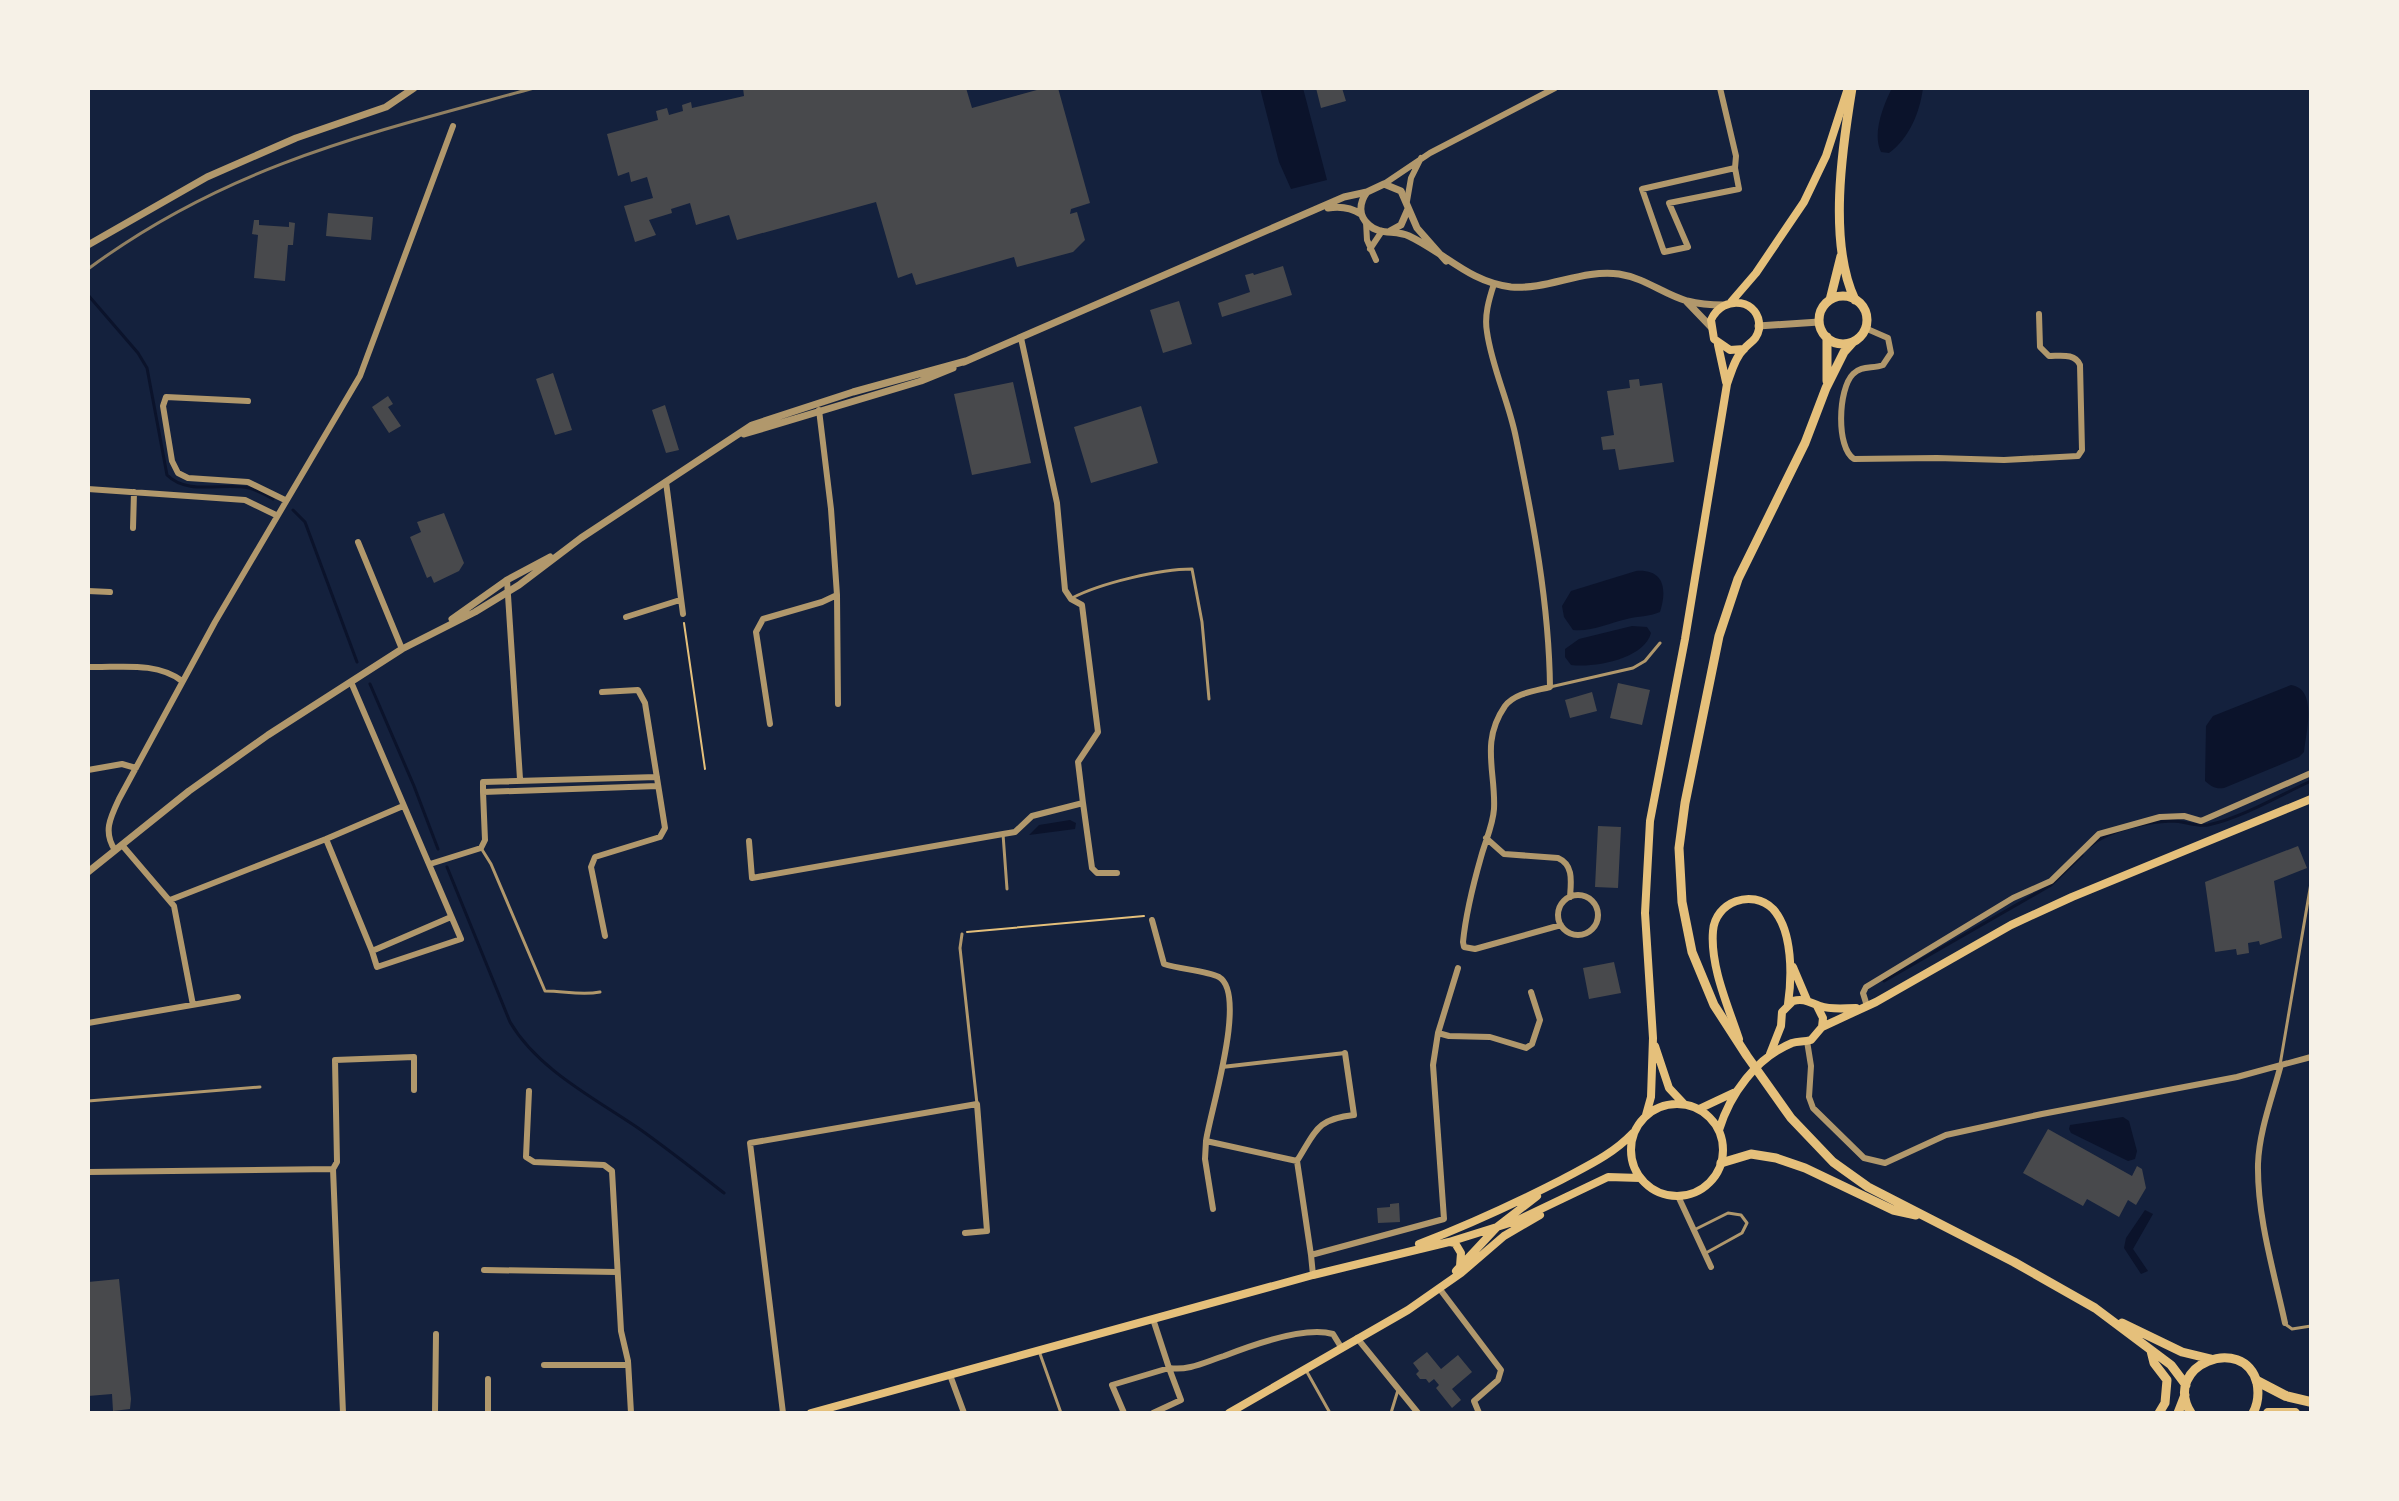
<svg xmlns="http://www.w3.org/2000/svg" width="2399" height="1501" viewBox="0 0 2399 1501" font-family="Jost,sans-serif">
<rect width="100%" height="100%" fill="#14213d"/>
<!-- water -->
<path fill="#0b132b" d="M 1260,88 L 1303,88 L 1327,180 L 1291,189 L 1279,162 Z
M 1892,88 L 1923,88 C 1920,112 1909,139 1889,153 L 1881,152 C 1872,134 1883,106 1892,88 Z
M 1636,571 C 1665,569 1667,590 1660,612 C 1649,617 1638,616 1627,619 C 1609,623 1591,632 1573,630 L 1564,617 L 1562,606 L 1571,591 Z
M 1632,626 L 1647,627 L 1651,633 C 1644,659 1595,668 1571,665 L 1565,657 L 1565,649 L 1579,639 Z
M 2291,685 C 2318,689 2306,732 2304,752 L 2299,757 L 2224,788 C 2215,789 2212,787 2205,781 L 2206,726 L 2213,716 Z
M 1070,820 L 1076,823 L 1075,829 L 1029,835 L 1039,825 Z
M 2123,1117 L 2129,1121 L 2137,1151 L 2135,1159 L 2128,1161 L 2071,1133 L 2069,1129 L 2070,1125 Z
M 2145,1210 L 2153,1214 L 2133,1249 L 2148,1271 L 2141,1274 L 2124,1248 L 2126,1238 Z"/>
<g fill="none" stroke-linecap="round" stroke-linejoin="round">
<!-- stream -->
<path stroke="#0b132b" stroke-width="3" d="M 88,295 L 138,353 L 147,368 L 167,475 C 188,496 223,482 249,488 C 257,490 266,495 273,499
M 293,510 L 305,522 L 357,662
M 370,684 L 414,786 L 438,849
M 2090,846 C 2109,830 2146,822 2172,821 C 2184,821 2197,827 2208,825 C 2242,818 2280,795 2311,781
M 447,867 L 510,1022 C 538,1070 596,1099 641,1130 C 669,1150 697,1172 724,1193
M 1884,981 L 2051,885 L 2082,855"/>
</g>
<!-- building -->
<path fill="#48494c" d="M 743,88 L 966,88 L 972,108 L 1044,88 L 1058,88 L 1090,203 L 1071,209 L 1070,214 L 1077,212 L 1085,240 L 1073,252 L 1017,267 L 1014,257 L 916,285 L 912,273 L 898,278 L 876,202 L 737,240 L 729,215 L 696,225 L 690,203 L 671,209 L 672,213 L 649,220 L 656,235 L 635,242 L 624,206 L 653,198 L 647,177 L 631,182 L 629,172 L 618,176 L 607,134 L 658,120 L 656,111 L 667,108 L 669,115 L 683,111 L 682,105 L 691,102 L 692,108 L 744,96 Z
M 1316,88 L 1342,88 L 1346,101 L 1321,108 Z
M 328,213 L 373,217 L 371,240 L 326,236 Z
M 254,220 L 259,220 L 259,225 L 289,227 L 289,222 L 295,223 L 293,245 L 288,245 L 285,281 L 254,278 L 258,235 L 252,234 Z
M 1283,266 L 1292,295 L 1222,317 L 1218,303 L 1250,292 L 1245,275 L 1253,273 L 1254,275 Z
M 1179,301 L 1192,344 L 1163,353 L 1150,310 Z
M 553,373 L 572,430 L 555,435 L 536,379 Z
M 1639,379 L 1640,386 L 1662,383 L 1674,462 L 1619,470 L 1615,449 L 1603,450 L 1601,437 L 1614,435 L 1607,391 L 1630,388 L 1629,380 Z
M 1013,382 L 1031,463 L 972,475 L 954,394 Z
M 388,396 L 393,404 L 388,407 L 401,426 L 389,433 L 372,407 Z
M 665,405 L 679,450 L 666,453 L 652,410 Z
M 1141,406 L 1158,463 L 1091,483 L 1074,427 Z
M 444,513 L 464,563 L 459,571 L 434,583 L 431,576 L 427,578 L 410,537 L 421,532 L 417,522 Z
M 1618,683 L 1650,690 L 1642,725 L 1610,718 Z
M 1592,692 L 1597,711 L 1570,718 L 1565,700 Z
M 1598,826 L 1621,827 L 1618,888 L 1595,887 Z
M 2298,846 L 2307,868 L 2274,881 L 2282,938 L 2260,945 L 2259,941 L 2248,943 L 2249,953 L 2237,955 L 2236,949 L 2215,952 L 2205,882 Z
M 1614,962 L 1621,993 L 1589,999 L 1583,968 Z
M 2048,1129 L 2132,1176 L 2137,1166 L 2142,1169 L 2146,1188 L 2136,1205 L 2128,1200 L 2119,1217 L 2087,1199 L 2083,1206 L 2023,1173 Z
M 1399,1203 L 1400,1222 L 1378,1223 L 1377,1208 L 1390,1207 L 1390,1204 Z
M 119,1279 L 131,1399 L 130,1409 L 113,1411 L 112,1394 L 88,1396 L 88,1282 Z
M 1427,1352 L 1441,1369 L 1458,1355 L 1472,1372 L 1452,1389 L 1461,1400 L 1452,1408 L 1436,1388 L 1439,1385 L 1434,1379 L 1429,1383 L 1426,1379 L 1420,1379 L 1416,1374 L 1419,1371 L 1413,1363 Z"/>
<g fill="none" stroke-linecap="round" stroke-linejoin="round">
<!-- path -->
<path stroke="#e5c07b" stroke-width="2" d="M 684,623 L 705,769
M 967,932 L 1144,916"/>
<!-- service -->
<path stroke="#b1986c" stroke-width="3" d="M 1072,598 C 1101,583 1160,569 1192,569 L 1202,622 L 1209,699
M 1550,687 L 1633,668 L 1645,661 L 1660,643
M 1003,834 L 1007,889
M 481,848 L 491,864 L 545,991 C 565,991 581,996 600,992
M 962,934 L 960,948 L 977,1104
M 2280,1065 L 2311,883
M 88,1101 L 260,1087
M 1694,1230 L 1728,1213 L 1741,1215 L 1747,1223 L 1742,1233 L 1704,1254
M 2285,1324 L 2292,1329 L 2311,1326
M 1039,1351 L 1061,1413
M 1307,1372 L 1330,1413
M 1391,1413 L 1398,1390"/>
<!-- pedestrian -->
<path stroke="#b1986c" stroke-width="4" d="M 1222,1067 L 1345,1053"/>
<!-- minor -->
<path stroke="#b1986c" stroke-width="6" d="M 1720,88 L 1736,156 L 1735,168 L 1739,189 L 1669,203 L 1688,247 L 1664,252 L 1642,189 L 1735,168
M 1384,184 L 1430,153 L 1555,88
M 1407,201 L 1411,178 L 1421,158
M 1366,222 L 1367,240 L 1376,260
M 1370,249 L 1382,231
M 1494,284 C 1489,299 1484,316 1487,332 C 1492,368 1509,402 1516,438 C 1533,520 1549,603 1550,687 C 1535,691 1515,693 1505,706 C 1480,742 1496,772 1494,809 C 1493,825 1485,842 1481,857 C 1473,885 1466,912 1463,942 L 1464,947 L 1475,949 L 1561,925
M 1865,328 L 1888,338 L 1891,353 L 1883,365 C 1873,369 1861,365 1853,374 C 1838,389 1836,448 1854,459 L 1937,458 L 2004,460 L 2078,456 L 2082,450 L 2080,365 C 2075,353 2061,356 2049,356 L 2040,347 L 2039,314
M 248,401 L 166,397 L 163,406 L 172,461 L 178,473 L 188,478 L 248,482 L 285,500
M 666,482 L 683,614
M 88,489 L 245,500 L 276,515
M 133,528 L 134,492
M 358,542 L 402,649
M 507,580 L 520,779
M 88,591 L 110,592
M 837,595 L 838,704
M 626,617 L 680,600
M 88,667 C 119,668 156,661 182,681
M 351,682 L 461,939 L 377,967 L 372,951
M 602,692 L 638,690 L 645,703 L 665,828 L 660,837 L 595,857 L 591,867 L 605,936
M 770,724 L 756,632 L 763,619 L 822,602 L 837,595 L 831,509 L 819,410
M 88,770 L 122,764 L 136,768
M 657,777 L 483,782 L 483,792 L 658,786
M 1083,803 L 1092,868 L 1097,873 L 1117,873
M 1486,838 L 1504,854 L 1558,858 C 1574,865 1571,882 1570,897
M 326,839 L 372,951 L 451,917
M 749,841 L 752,878 L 1003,834 L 1015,832 L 1032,816 L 1083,803 L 1078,762 L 1098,732 L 1082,605 L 1071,599 L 1065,590 L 1057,503 L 1021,338
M 122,845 L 174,906 L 193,1005
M 115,850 C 103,832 110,818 119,799 L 215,622 L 360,376 L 453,126
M 430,864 L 481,848 L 485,840 L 483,792
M1558 915a20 20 0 1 1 40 0a20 20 0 1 1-40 0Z
M 170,900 L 326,839 L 403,806
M 1152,920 L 1164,964 C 1179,969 1207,971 1219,977 C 1248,994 1210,1112 1206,1141 L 1297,1161
M 1867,1006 L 1863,993 L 1866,987 L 2013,898 L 2051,881 L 2099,834 L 2160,817 L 2184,816 L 2201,821 L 2311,773
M 88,1023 L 238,997
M 1438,1033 L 1449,1036 L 1490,1037 L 1526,1048 L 1532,1044 L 1540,1020 L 1531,992
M 1807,1041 L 1811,1066 L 1809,1097 L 1813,1108 L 1864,1158 L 1885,1163 L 1946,1135 L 2042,1114 L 2237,1077 L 2311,1057
M 2280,1068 C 2272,1098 2259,1132 2258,1164 C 2257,1217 2274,1272 2285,1323
M 529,1091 L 526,1157 L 534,1162 L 604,1165 L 612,1171 L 621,1331 L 628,1361 L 631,1413
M 1206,1141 L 1205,1159 L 1213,1209
M 88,1172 L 333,1169
M 1678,1196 L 1711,1267
M 1311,1255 L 1297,1161 C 1316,1131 1316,1119 1354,1115 L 1345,1053
M 484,1270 L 617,1272
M 1313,1275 L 1311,1255 L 1444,1219 L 1433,1065 L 1438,1033 L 1458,968
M 1439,1288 L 1501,1370 L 1498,1380 L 1474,1401 L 1479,1413
M 1153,1319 L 1169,1368 C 1189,1371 1205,1362 1224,1356 C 1252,1345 1305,1326 1333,1334 L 1341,1347
M 1357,1338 L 1418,1413
M 544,1365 L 628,1365
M 950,1375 L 964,1413
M 343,1413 L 333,1169 L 337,1162 L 335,1060 L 414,1057 L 414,1090
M 435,1413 L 436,1334
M 488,1413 L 488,1379
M 783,1413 L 750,1143 L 977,1104 L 987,1231 L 965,1233
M 1124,1413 L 1112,1385 L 1169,1368 L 1181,1400 L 1153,1413"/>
<!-- tertiary -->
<path stroke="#b1986c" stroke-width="7" d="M 1328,208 C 1340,206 1350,207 1361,214
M 1390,231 L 1401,225 L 1408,209
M 88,245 L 207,177 L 296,138 L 386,107 L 414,88
M 1446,261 L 1417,228 L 1401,191 L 1384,184 L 1367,192 C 1359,203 1358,216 1369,225 C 1379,235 1396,230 1409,236 C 1445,253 1469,282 1511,287 C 1548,290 1582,269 1619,274 C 1645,278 1663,294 1687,301 C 1699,304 1711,305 1723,305
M 1687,302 L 1711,327
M 1758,326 L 1819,322
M 964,362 L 1344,197 L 1367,192
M 744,434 L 921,381 L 953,368
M 452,619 L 507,580 L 550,557
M 88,872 L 189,791 L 268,735 L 402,649 L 475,612 L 519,585 L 581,538 L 752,425 L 853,392 L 966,361"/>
<!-- secondary -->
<path stroke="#e5c07b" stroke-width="8" d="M 1731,302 L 1756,273 L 1804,202 L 1826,156 L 1848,88
M 1718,345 L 1726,382
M 1793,967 L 1807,1000
M 1817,1006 L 1823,1018 L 1822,1027
M 1739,1039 C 1728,1006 1710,966 1713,931 C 1715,902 1752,888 1773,909 C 1793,931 1792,977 1788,1004
M 1655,1046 L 1669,1088 L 1684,1104
M 1770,1054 L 1781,1026 L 1782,1012 L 1793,1001 C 1805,998 1810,1003 1820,1006 C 1832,1010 1844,1008 1856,1008
M1631 1150a46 46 0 1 1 92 0a46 46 0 1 1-92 0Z
M 1699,1109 L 1733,1093
M 1646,1115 L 1651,1097 L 1653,1038 L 1645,913 L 1650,821 L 1685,639 L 1727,384 C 1731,373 1735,357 1744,349 C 1750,342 1757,340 1759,329 C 1762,299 1723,293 1711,320 L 1714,339 L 1730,350 L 1744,349
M 1719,1130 C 1730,1094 1756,1058 1792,1043 C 1798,1041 1804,1042 1811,1040 L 1822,1027 L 1876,1002 L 2011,925 L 2072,897 L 2311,799
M 1450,1242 L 1455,1243 L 1461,1253 L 1460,1266
M 1419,1244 C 1468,1225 1514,1204 1561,1180 C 1587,1166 1612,1155 1633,1133
M 1456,1271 L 1497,1227 L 1537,1196
M 811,1413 L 1313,1275 L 1449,1242 L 1516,1221 L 1608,1177 L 1640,1178
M 1229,1413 L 1408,1310 L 1461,1273 L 1504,1236 L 1540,1215"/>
<!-- primary -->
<path stroke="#e5c07b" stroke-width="9" d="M 1852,88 C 1842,149 1828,243 1855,300
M1819 320a24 24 0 1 1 48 0a24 24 0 1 1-48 0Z
M 1830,300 L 1841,256
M 1853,342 L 1844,352 L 1826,388 L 1805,443 L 1738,579 L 1719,636 L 1685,803 L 1679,848 L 1682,902 L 1692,952 L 1714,1005 L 1747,1056 L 1791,1118 L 1833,1162 L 1868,1187 L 2014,1262 L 2095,1308 L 2171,1365 L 2186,1385
M 1827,381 L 1827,337
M 1721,1163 L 1751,1154 L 1776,1158 L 1805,1168 L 1893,1210 L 1916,1215
M 2122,1323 L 2182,1352 L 2211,1359
M 2151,1351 L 2154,1363 L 2167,1380 L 2165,1403 L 2159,1413
M 2178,1413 L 2185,1395
M 2191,1413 C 2161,1365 2244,1333 2257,1383 C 2259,1394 2258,1404 2253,1413"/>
<!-- trunk -->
<path stroke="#e5c07b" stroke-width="10" d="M 2257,1381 L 2286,1396 L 2311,1402
M 2268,1413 L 2295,1413"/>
<!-- rail -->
<path stroke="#918062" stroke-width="3" d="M 88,269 C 228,165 370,133 534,88"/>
</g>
<!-- border -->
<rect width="2399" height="1501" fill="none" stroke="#f6f1e7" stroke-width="180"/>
</svg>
